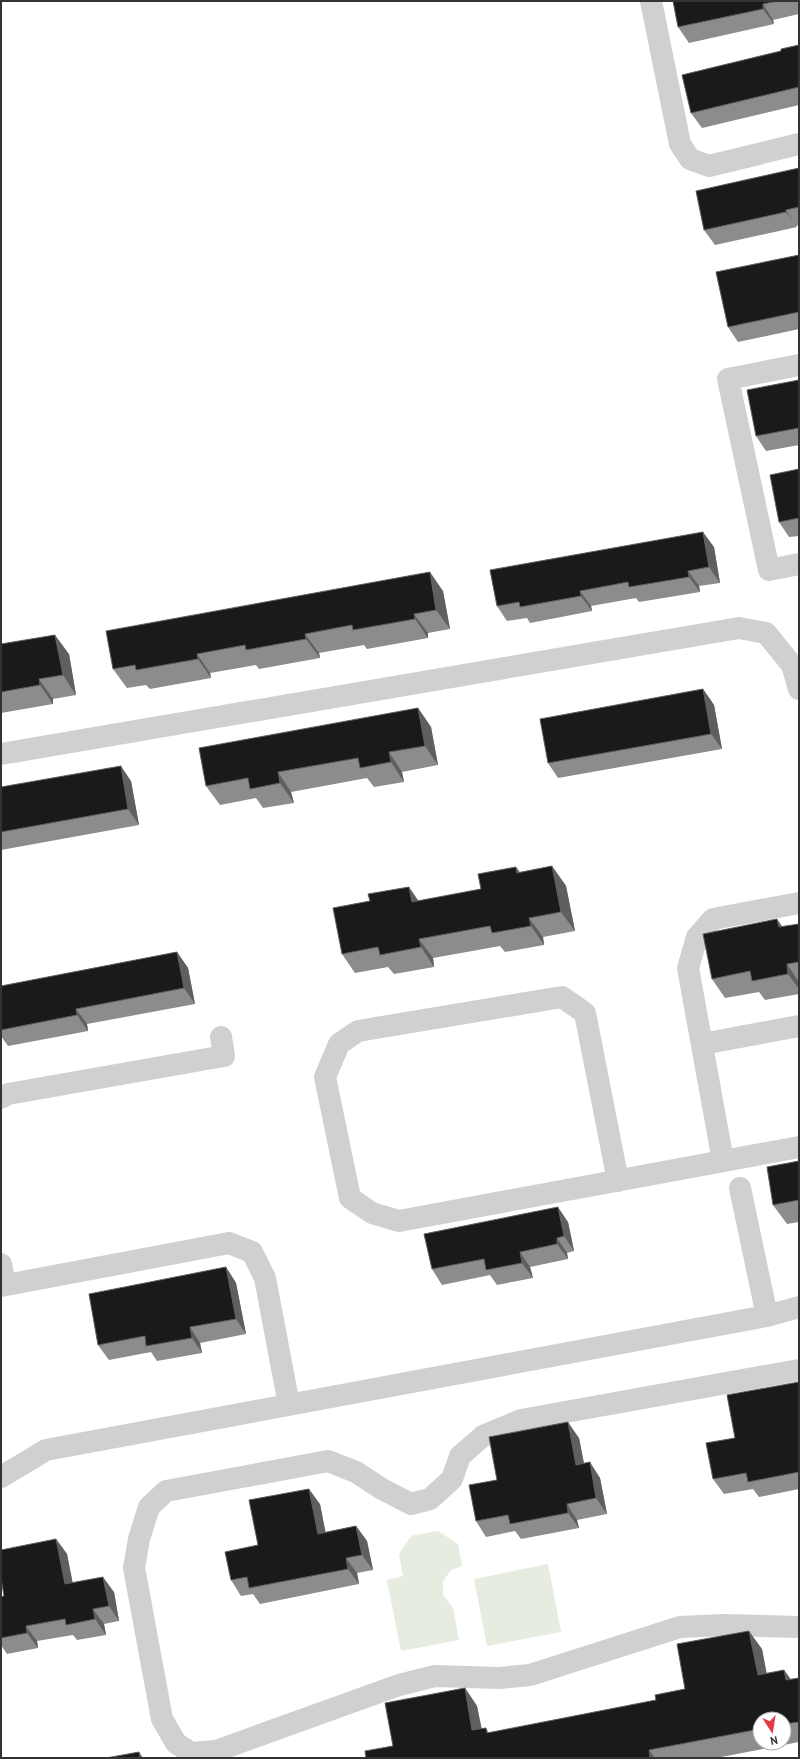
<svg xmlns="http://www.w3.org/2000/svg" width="800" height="1759" viewBox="0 0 800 1759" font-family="'PT Sans',sans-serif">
<rect width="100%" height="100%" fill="#fff"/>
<!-- green -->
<path fill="#e6ecdf" d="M 438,1531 L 458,1544 L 462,1566 L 451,1570 L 443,1581 L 443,1595 L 453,1608 L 459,1640 L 401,1651 L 387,1580 L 403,1576 L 399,1554 L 411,1536 Z
M 548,1564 L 561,1632 L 487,1646 L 474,1579 Z"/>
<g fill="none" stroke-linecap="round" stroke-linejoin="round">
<!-- minor -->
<path stroke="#d0d0d0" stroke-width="22" d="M 651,1 L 680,144 L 690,159 L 709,166 L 799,144
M 799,365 L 728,379 L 769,570 L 799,564
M 1,754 L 739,628 L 766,633 L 792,665 L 799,689
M 702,1044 L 799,1026
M 1,1098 L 8,1094 L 224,1056 L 221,1037
M 723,1161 L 688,968 L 697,937 L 713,919 L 799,903
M 618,1181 L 585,1013 L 562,997 L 358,1031 L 339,1044 L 325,1077 L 350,1198 L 372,1213 L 399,1221 L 799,1147
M 740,1188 L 767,1316
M 1,1264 L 5,1285
M 1,1286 L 229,1243 L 252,1252 L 265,1278 L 289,1405
M 799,1370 L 521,1420 L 483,1436 L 460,1456 L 452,1479 L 430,1499 L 411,1504 L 382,1489 L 356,1472 L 328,1461 L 166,1491 L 149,1507 L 139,1539 L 134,1568 L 162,1719 L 176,1743 L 191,1753 L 216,1751 L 399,1685 L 435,1676 L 499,1678 L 530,1675 L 680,1627 L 723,1625 L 799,1627
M 1,1477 L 46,1450 L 767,1316 L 799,1307"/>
</g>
<!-- wall -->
<path fill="#8c8c8c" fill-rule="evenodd" d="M 673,1 L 799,1 L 799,14 L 773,20 L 774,24 L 689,43 L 678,27 Z
M 799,45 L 799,105 L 702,128 L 691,113 L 781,51 Z
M 799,168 L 799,225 L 796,226 L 797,227 L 715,245 L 704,230 Z
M 799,255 L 799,329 L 738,342 L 728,327 Z
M 799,380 L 799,445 L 766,451 L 756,436 Z
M 799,469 L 799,536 L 789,537 L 779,522 Z
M 714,547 L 720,583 L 699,586 L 700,592 L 639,602 L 636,598 L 591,606 L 592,611 L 530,623 L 527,618 L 507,621 L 497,606 Z
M 443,591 L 450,629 L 428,633 L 428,638 L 367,649 L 364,645 L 319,653 L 320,658 L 259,669 L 256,665 L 210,673 L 211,678 L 150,689 L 146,685 L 127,688 L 113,669 Z
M 1,644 L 69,654 L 76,695 L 53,699 L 53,704 L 1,713 Z
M 703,689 L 714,705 L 722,749 L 558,778 L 548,763 Z
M 418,708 L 431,727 L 438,765 L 402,772 L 404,782 L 374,787 L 367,778 L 291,792 L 294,803 L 263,808 L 256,798 L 220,805 L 206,786 Z
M 131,781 L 139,825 L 1,850 L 1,787 Z
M 552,866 L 566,886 L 575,931 L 543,937 L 544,945 L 505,952 L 500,946 L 433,958 L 434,967 L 394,974 L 388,967 L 355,973 L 342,954 L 370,901 L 419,901 L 481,889 L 520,872 Z
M 799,924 L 799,994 L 765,1000 L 759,992 L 725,998 L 712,979 L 782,927 Z
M 177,952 L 188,968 L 195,1004 L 87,1024 L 88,1031 L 8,1046 L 1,1036 L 1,986 Z
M 799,1161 L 799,1222 L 787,1224 L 773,1205 Z
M 568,1222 L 574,1251 L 567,1253 L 568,1259 L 530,1267 L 533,1278 L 497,1285 L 490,1275 L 442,1285 L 432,1269 Z
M 226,1267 L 236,1283 L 246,1334 L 200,1343 L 202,1353 L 157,1361 L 151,1352 L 109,1360 L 98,1345 Z
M 799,1382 L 799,1489 L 759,1497 L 753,1489 L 724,1494 L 713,1479 L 735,1438 Z
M 579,1438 L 584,1463 L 600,1478 L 607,1514 L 577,1520 L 579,1528 L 521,1539 L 515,1531 L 486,1537 L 476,1521 L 497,1480 Z
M 320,1504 L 325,1532 L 356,1526 L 367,1541 L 373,1570 L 357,1573 L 359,1584 L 260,1604 L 253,1594 L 241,1596 L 231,1580 L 258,1545 Z
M 56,1539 L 67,1554 L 72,1583 L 114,1592 L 119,1621 L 104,1624 L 106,1635 L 77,1640 L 73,1635 L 37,1641 L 38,1648 L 7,1654 L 1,1645 L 1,1597 L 4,1596 Z
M 762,1649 L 767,1674 L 784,1670 L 791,1680 L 799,1678 L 799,1742 L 716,1758 L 366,1758 L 393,1746 L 465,1688 L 477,1706 L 482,1729 L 486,1728 L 489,1733 L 656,1700 L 685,1689 ZM 760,1719 L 784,1719 L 784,1743 L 760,1743 Z"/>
<!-- shaded-wall -->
<path fill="#5f5f5f" d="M 763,4 L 773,20 L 774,24 L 763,9 Z
M 786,210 L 796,226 L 797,227 L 786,212 Z
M 703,532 L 714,547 L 720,583 L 709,567 Z
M 688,571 L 699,586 L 700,592 L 689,577 Z
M 430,572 L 443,591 L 450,629 L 436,610 Z
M 580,591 L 591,606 L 592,611 L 581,596 Z
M 414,614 L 428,633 L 428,638 L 415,619 Z
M 305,634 L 319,653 L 320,658 L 306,639 Z
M 55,635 L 69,654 L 76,695 L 63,675 Z
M 197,654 L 210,673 L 211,678 L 198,659 Z
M 39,679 L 53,699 L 53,704 L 40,685 Z
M 703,689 L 714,705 L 722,749 L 711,734 Z
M 418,708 L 431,727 L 438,765 L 425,746 Z
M 389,752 L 402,772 L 404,782 L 391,762 Z
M 121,766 L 131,781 L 139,825 L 128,809 Z
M 278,772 L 291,792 L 294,803 L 280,783 Z
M 552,866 L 566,886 L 575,931 L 561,912 Z
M 516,867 L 530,886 L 517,873 Z
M 409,887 L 422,906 L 412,902 Z
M 529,918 L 543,937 L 544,945 L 531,926 Z
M 777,919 L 791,939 L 779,927 Z
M 419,939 L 433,958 L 434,967 L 421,947 Z
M 177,952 L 188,968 L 195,1004 L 184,988 Z
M 787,964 L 799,982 L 799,989 L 788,974 Z
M 76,1009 L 87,1024 L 88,1031 L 77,1015 Z
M 558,1207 L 568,1222 L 574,1251 L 564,1236 Z
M 557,1238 L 567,1253 L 568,1259 L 557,1244 Z
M 520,1252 L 530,1267 L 533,1278 L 522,1263 Z
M 226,1267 L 236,1283 L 246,1334 L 236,1319 Z
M 190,1327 L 200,1343 L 202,1353 L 192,1338 Z
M 568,1422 L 579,1438 L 587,1480 L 576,1465 Z
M 590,1462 L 600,1478 L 607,1514 L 596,1498 Z
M 309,1489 L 320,1504 L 329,1549 L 318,1534 Z
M 567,1504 L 577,1520 L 579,1528 L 568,1513 Z
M 356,1526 L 367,1541 L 373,1570 L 362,1555 Z
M 56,1539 L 67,1554 L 76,1599 L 65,1584 Z
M 346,1558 L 357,1573 L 359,1584 L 348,1569 Z
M 103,1577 L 114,1592 L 119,1621 L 109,1606 Z
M 93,1609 L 104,1624 L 106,1635 L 95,1619 Z
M 26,1626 L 37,1641 L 38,1648 L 27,1633 Z
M 749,1631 L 762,1649 L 770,1694 L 758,1675 Z
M 784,1670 L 797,1688 L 786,1680 Z
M 465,1688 L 477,1706 L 485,1749 L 472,1730 Z
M 649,1750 L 655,1758 L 651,1758 L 650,1757 Z
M 139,1752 L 143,1758 L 140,1758 Z"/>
<!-- building -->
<path fill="#1a1a1a" stroke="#5f5f5f" d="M 673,1 L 778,1 L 763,4 L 763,9 L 678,27 Z
M 799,45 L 799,87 L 691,113 L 682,75 L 781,51 L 781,49 Z
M 799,168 L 799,207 L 786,210 L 786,212 L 704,230 L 696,191 Z
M 799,255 L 799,312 L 728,327 L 716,272 Z
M 799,380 L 799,428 L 756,436 L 747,390 Z
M 799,469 L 799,518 L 779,522 L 770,475 Z
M 703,532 L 709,567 L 688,571 L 689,577 L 629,587 L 628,582 L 580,591 L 581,596 L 520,607 L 519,602 L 497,606 L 490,570 Z
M 430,572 L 436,610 L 414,614 L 415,619 L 353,630 L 352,625 L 305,634 L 306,639 L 246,650 L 245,645 L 197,654 L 198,659 L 136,670 L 135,665 L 113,669 L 106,631 Z
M 55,635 L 63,675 L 39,679 L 40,685 L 1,692 L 1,644 Z
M 703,689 L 711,734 L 548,763 L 540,719 Z
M 418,708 L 425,746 L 389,752 L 391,762 L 360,768 L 358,758 L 278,772 L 280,783 L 250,789 L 248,778 L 206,786 L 199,748 Z
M 121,766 L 128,809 L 1,832 L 1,787 Z
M 552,866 L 561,912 L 529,918 L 531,926 L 492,933 L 490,926 L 419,939 L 421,947 L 380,955 L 378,947 L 342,954 L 333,908 L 370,901 L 368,894 L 409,887 L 412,902 L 481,889 L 478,874 L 516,867 L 517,873 Z
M 777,919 L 779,927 L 799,924 L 799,962 L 787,964 L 788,974 L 752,981 L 750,971 L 712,979 L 703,934 Z
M 177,952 L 184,988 L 76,1009 L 77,1015 L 1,1030 L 1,986 Z
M 799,1161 L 799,1200 L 773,1205 L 767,1167 Z
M 558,1207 L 564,1236 L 557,1238 L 557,1244 L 520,1252 L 522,1263 L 486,1270 L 484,1259 L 432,1269 L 424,1234 Z
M 226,1267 L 236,1319 L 190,1327 L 192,1338 L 146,1346 L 145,1336 L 98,1345 L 89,1294 Z
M 799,1382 L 799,1472 L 748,1482 L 746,1473 L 713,1479 L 706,1443 L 735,1438 L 727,1395 Z
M 568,1422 L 576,1465 L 590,1462 L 596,1498 L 567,1504 L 568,1513 L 510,1524 L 508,1515 L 476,1521 L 469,1485 L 497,1480 L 489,1437 Z
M 309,1489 L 318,1534 L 356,1526 L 362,1555 L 346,1558 L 348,1569 L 249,1588 L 247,1577 L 231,1580 L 225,1552 L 258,1545 L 249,1500 Z
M 56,1539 L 65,1584 L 103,1577 L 109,1606 L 93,1609 L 95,1619 L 66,1625 L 65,1619 L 26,1626 L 27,1633 L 1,1638 L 1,1597 L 4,1596 L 1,1578 L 1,1550 Z
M 749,1631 L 758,1675 L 784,1670 L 786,1680 L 799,1678 L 799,1722 L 784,1724 L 784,1719 L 760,1719 L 760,1729 L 649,1750 L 650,1757 L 648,1758 L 366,1758 L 365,1751 L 393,1746 L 385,1703 L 465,1688 L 472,1730 L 486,1728 L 487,1733 L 656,1700 L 655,1695 L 685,1689 L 677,1644 Z
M 139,1752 L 140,1758 L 106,1758 Z"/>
<!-- border -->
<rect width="800" height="1759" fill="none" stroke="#333333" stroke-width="4"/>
<!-- north arrow -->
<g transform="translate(772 1731) rotate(168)"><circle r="19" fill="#ffffff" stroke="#adadad"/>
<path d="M0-3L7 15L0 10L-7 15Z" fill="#e63946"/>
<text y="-6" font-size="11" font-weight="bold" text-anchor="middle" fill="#333333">N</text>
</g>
</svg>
